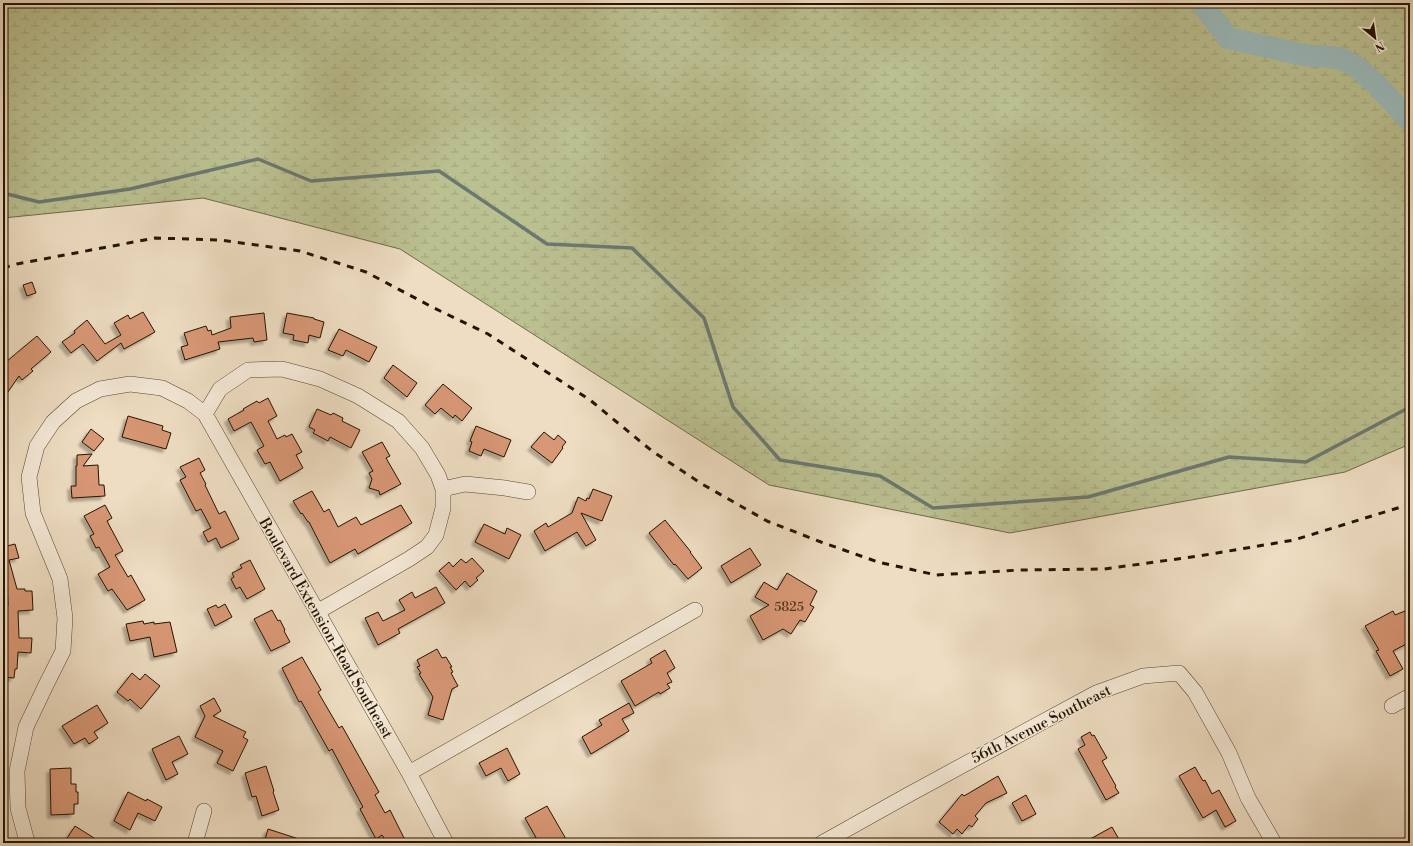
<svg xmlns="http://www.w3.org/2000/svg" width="1413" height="846" viewBox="0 0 1413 846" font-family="'Libre Bodoni',serif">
<defs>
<pattern id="wetland-marsh" width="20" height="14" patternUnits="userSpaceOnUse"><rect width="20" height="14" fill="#bbc091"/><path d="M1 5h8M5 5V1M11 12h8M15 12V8" fill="none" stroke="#a1a47b"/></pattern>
<filter id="shadow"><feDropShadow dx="-3.5" dy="3.5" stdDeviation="1" flood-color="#0004"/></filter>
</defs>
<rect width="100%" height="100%" fill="#eeddc2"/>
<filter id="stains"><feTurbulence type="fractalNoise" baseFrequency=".005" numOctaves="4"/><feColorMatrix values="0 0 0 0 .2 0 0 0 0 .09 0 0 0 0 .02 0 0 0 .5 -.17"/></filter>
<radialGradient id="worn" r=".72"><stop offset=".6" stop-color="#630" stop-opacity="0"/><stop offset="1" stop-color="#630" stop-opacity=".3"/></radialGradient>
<!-- wetland -->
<path fill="url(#wetland-marsh)" stroke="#706a48" d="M 3,3 L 1410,3 L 1410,444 L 1345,472 L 1010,533 L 769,485 L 400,249 L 203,198 L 3,218 Z"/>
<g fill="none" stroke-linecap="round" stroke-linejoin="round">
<!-- stream -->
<path stroke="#6b7870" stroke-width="3.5" d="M 3,193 L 39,202 L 130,189 L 258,159 L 311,181 L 439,171 L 547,244 L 632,248 L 704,318 L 733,407 L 780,460 L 880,476 L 933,508 L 1088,497 L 1229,457 L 1306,462 L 1410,407"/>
<!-- river -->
<path stroke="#9bbabb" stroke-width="22" d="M 1201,3 L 1228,38 L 1304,55 L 1340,58 L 1357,67 L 1378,86 L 1410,121"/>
</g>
<!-- building -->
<path fill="#d89774" stroke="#241400" filter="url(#shadow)" d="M 32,282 L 36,293 L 27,296 L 23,285 Z
M 143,312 L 155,332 L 124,349 L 121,343 L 97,361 L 83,344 L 71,353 L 62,342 L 75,333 L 74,331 L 87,320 L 105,344 L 121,335 L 114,323 L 128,315 L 130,319 Z
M 264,313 L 267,340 L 254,342 L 253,338 L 218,342 L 220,349 L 185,360 L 181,347 L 188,345 L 184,333 L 206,326 L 208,331 L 211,330 L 212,335 L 231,328 L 230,317 Z
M 287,313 L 314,318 L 314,319 L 324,322 L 320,338 L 309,335 L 308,343 L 293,340 L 294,335 L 283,333 Z
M 339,329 L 377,347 L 369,362 L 346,350 L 343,356 L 328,350 Z
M 37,336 L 51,352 L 31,369 L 33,371 L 22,380 L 19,376 L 3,399 L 3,362 L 6,362 Z
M 393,365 L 417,383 L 407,397 L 384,378 Z
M 443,384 L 472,408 L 462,421 L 455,415 L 453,418 L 441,408 L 435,414 L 425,405 Z
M 268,398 L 277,416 L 268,421 L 277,439 L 285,435 L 286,437 L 292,434 L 302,452 L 296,455 L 303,468 L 280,481 L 270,462 L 265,464 L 257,450 L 264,446 L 251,422 L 234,431 L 228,419 L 244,410 L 243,409 L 257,401 L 259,403 Z
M 317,409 L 331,415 L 333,413 L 343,418 L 342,421 L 360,430 L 351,448 L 330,437 L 328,441 L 313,433 L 315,430 L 309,427 Z
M 128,416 L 163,426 L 162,430 L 171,433 L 166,449 L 122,437 Z
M 476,426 L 511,440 L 504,457 L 484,449 L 481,456 L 469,451 L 472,442 L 470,441 Z
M 91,429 L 104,439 L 94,451 L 82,442 Z
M 544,432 L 554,440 L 558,435 L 566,442 L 562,447 L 563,448 L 552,463 L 531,447 Z
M 382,442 L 390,456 L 386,458 L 401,484 L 380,495 L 379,491 L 369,488 L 372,479 L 369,473 L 373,471 L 362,452 Z
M 92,454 L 83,466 L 98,465 L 99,485 L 104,485 L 105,496 L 72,498 L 71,486 L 76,486 L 76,466 L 77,466 L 77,455 Z
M 199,458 L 205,470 L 200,473 L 206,484 L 205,485 L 219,514 L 225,511 L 239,539 L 221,548 L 216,538 L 208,542 L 203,532 L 211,528 L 201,509 L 196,511 L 180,480 L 186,477 L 180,467 Z
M 593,489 L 612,496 L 602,521 L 581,513 L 596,540 L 586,546 L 577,532 L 545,551 L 534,531 L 546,523 L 548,527 L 572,513 L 578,497 L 586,501 L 587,498 L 589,499 Z
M 312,491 L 324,512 L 329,509 L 338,527 L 356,517 L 361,525 L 401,505 L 412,523 L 358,554 L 355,549 L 330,563 L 309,522 L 308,522 L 302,513 L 301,514 L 293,501 Z
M 105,505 L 112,518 L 107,521 L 123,551 L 115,555 L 128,577 L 131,575 L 145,600 L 127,610 L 112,589 L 108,591 L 98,574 L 110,567 L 99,547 L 96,548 L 90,536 L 94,534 L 84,516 Z
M 665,520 L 691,552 L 690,552 L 702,568 L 688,579 L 675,564 L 674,565 L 649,533 Z
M 484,524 L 505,534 L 507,528 L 521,535 L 509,559 L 475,542 Z
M 15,544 L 19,558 L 9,560 L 17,589 L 25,589 L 25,591 L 32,591 L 33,610 L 18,611 L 19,638 L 32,638 L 31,653 L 18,652 L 17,669 L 15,669 L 14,678 L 3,677 L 3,637 L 5,637 L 3,606 L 8,606 L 7,584 L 3,585 L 3,547 Z
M 750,548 L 761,565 L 731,583 L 721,566 Z
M 472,558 L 484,571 L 476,578 L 478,580 L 470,587 L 465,581 L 456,590 L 439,571 L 449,562 L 453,567 L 461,559 L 466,563 Z
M 250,560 L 265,589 L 247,599 L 240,587 L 236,589 L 231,579 L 234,577 L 232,573 L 242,568 L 240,565 Z
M 787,573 L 817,591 L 810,605 L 814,607 L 805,622 L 800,620 L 791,634 L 783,629 L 763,640 L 750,616 L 769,605 L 755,597 L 764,582 L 777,590 Z
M 436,587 L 445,603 L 398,629 L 400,633 L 378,645 L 365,618 L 378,612 L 383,621 L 405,610 L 399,600 L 412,592 L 415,598 Z
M 225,604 L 232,617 L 215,626 L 207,609 L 216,605 L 218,608 Z
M 1410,609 L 1410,642 L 1393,651 L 1403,669 L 1390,676 L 1376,651 L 1379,650 L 1365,626 L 1393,611 L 1395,615 Z
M 272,610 L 278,621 L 280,620 L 285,630 L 284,631 L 290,642 L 271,651 L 254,619 Z
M 143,621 L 144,624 L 154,622 L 154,624 L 170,622 L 177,652 L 154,657 L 150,637 L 130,641 L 126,624 Z
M 437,649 L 442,658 L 446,657 L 452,667 L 450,667 L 453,672 L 451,673 L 458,686 L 452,689 L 443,720 L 428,715 L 433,697 L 419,674 L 421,673 L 417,667 L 420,666 L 417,660 Z
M 665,650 L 675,668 L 667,673 L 672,682 L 667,684 L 670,688 L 660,694 L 659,692 L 635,706 L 621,681 L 652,663 L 650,659 Z
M 302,657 L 321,690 L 318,692 L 339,728 L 342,726 L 379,792 L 375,795 L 385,813 L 390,810 L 405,840 L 400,843 L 387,843 L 382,835 L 376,839 L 360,809 L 363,807 L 332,749 L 329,751 L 301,701 L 299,702 L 282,668 Z
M 132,673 L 140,680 L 145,674 L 160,686 L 141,709 L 130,699 L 128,701 L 117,692 Z
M 214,698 L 221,711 L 213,716 L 246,732 L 243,737 L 248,740 L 233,771 L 217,763 L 223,751 L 195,737 L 205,716 L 200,706 Z
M 629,703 L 634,713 L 622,719 L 629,731 L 591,754 L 582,737 L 602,725 L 599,720 Z
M 97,705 L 108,723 L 94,732 L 98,738 L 89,744 L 85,738 L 74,744 L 62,726 Z
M 1090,732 L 1092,736 L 1094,735 L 1107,758 L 1102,761 L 1116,786 L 1115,787 L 1119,793 L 1106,800 L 1078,749 L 1085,745 L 1081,737 Z
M 179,736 L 188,754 L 172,762 L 178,774 L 166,780 L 152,749 Z
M 507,748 L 520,774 L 508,781 L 501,768 L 486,776 L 479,763 Z
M 266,766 L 274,791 L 273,792 L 279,810 L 262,816 L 256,796 L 252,797 L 245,773 Z
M 1195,767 L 1203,781 L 1205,780 L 1212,794 L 1219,790 L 1236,821 L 1225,827 L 1216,810 L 1203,818 L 1179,776 Z
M 71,768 L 71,784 L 76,784 L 76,792 L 78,792 L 78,804 L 74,804 L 74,814 L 51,815 L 50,769 Z
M 998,776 L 1007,793 L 986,803 L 975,816 L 978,819 L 972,827 L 969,825 L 962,834 L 957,829 L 953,834 L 939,822 L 962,794 L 964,796 Z
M 128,792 L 146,801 L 147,799 L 162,807 L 155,821 L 138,813 L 130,830 L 114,821 Z
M 1026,795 L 1036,814 L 1022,821 L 1012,803 Z
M 547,806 L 566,839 L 559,843 L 539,843 L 525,818 Z
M 75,826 L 102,843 L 64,843 Z
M 1112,827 L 1121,843 L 1083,843 Z
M 268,829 L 305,841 L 304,843 L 264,843 Z"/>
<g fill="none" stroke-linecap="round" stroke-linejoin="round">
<!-- minor casing -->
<g stroke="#564630" stroke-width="16">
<path id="minor" d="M 205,414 L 220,389 L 248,370 L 282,369 L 320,379 L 358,396 L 398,421 L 422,448 L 438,475 L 443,489 L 443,508 L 436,535 L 427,547 L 409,559 L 317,612
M 443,489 L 465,484 L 505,488 L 528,492
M 1392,706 L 1410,696
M 409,773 L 695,610
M 28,843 L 26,838 L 18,808 L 17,771 L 26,727 L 45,687 L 63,651 L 65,618 L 60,579 L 33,513 L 29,477 L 37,446 L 53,422 L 76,401 L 100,389 L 130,384 L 162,388 L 188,401 L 205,414 L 409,773 L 446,843
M 195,843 L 204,811
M 822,843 L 908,795 L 1096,693 L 1143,676 L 1179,673 L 1195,692 L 1229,753 L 1248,798 L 1274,843"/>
</g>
<!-- minor -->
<use href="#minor" stroke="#f4e9d7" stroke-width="15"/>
<!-- rail -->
<path stroke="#241400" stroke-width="3" stroke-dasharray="7 7" stroke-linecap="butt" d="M 3,268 L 17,264 L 155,238 L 220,240 L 300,251 L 366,272 L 434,308 L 488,334 L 590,400 L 652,451 L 702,484 L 767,521 L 821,542 L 878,562 L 936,575 L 1020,570 L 1104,569 L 1199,556 L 1294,540 L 1401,507 L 1410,503"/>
</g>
<g text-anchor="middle" stroke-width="3" stroke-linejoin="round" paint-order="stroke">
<!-- number labels -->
<g font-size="13" fill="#51351d">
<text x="789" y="611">5825</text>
</g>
<!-- street labels -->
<g font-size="15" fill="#241400" stroke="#f4e9d7">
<text transform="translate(326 628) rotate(60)" y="5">Boulevard Extension-Road Southeast</text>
<text transform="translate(1041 724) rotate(-27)" y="5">56th Avenue Southeast</text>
</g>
</g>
<!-- margin -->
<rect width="1413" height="846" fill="none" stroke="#eeddc2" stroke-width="16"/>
<rect x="4" y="4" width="1405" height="838" fill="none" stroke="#241400" stroke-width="2"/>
<rect x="8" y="8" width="1397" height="830" fill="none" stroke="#241400"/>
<!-- north arrow -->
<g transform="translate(1375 38) rotate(151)" stroke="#f4e9d7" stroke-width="3" paint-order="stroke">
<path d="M0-3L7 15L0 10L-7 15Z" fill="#241400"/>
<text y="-6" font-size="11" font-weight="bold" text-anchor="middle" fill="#241400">N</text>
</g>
<rect width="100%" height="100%" filter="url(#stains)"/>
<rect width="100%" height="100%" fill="url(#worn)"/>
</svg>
